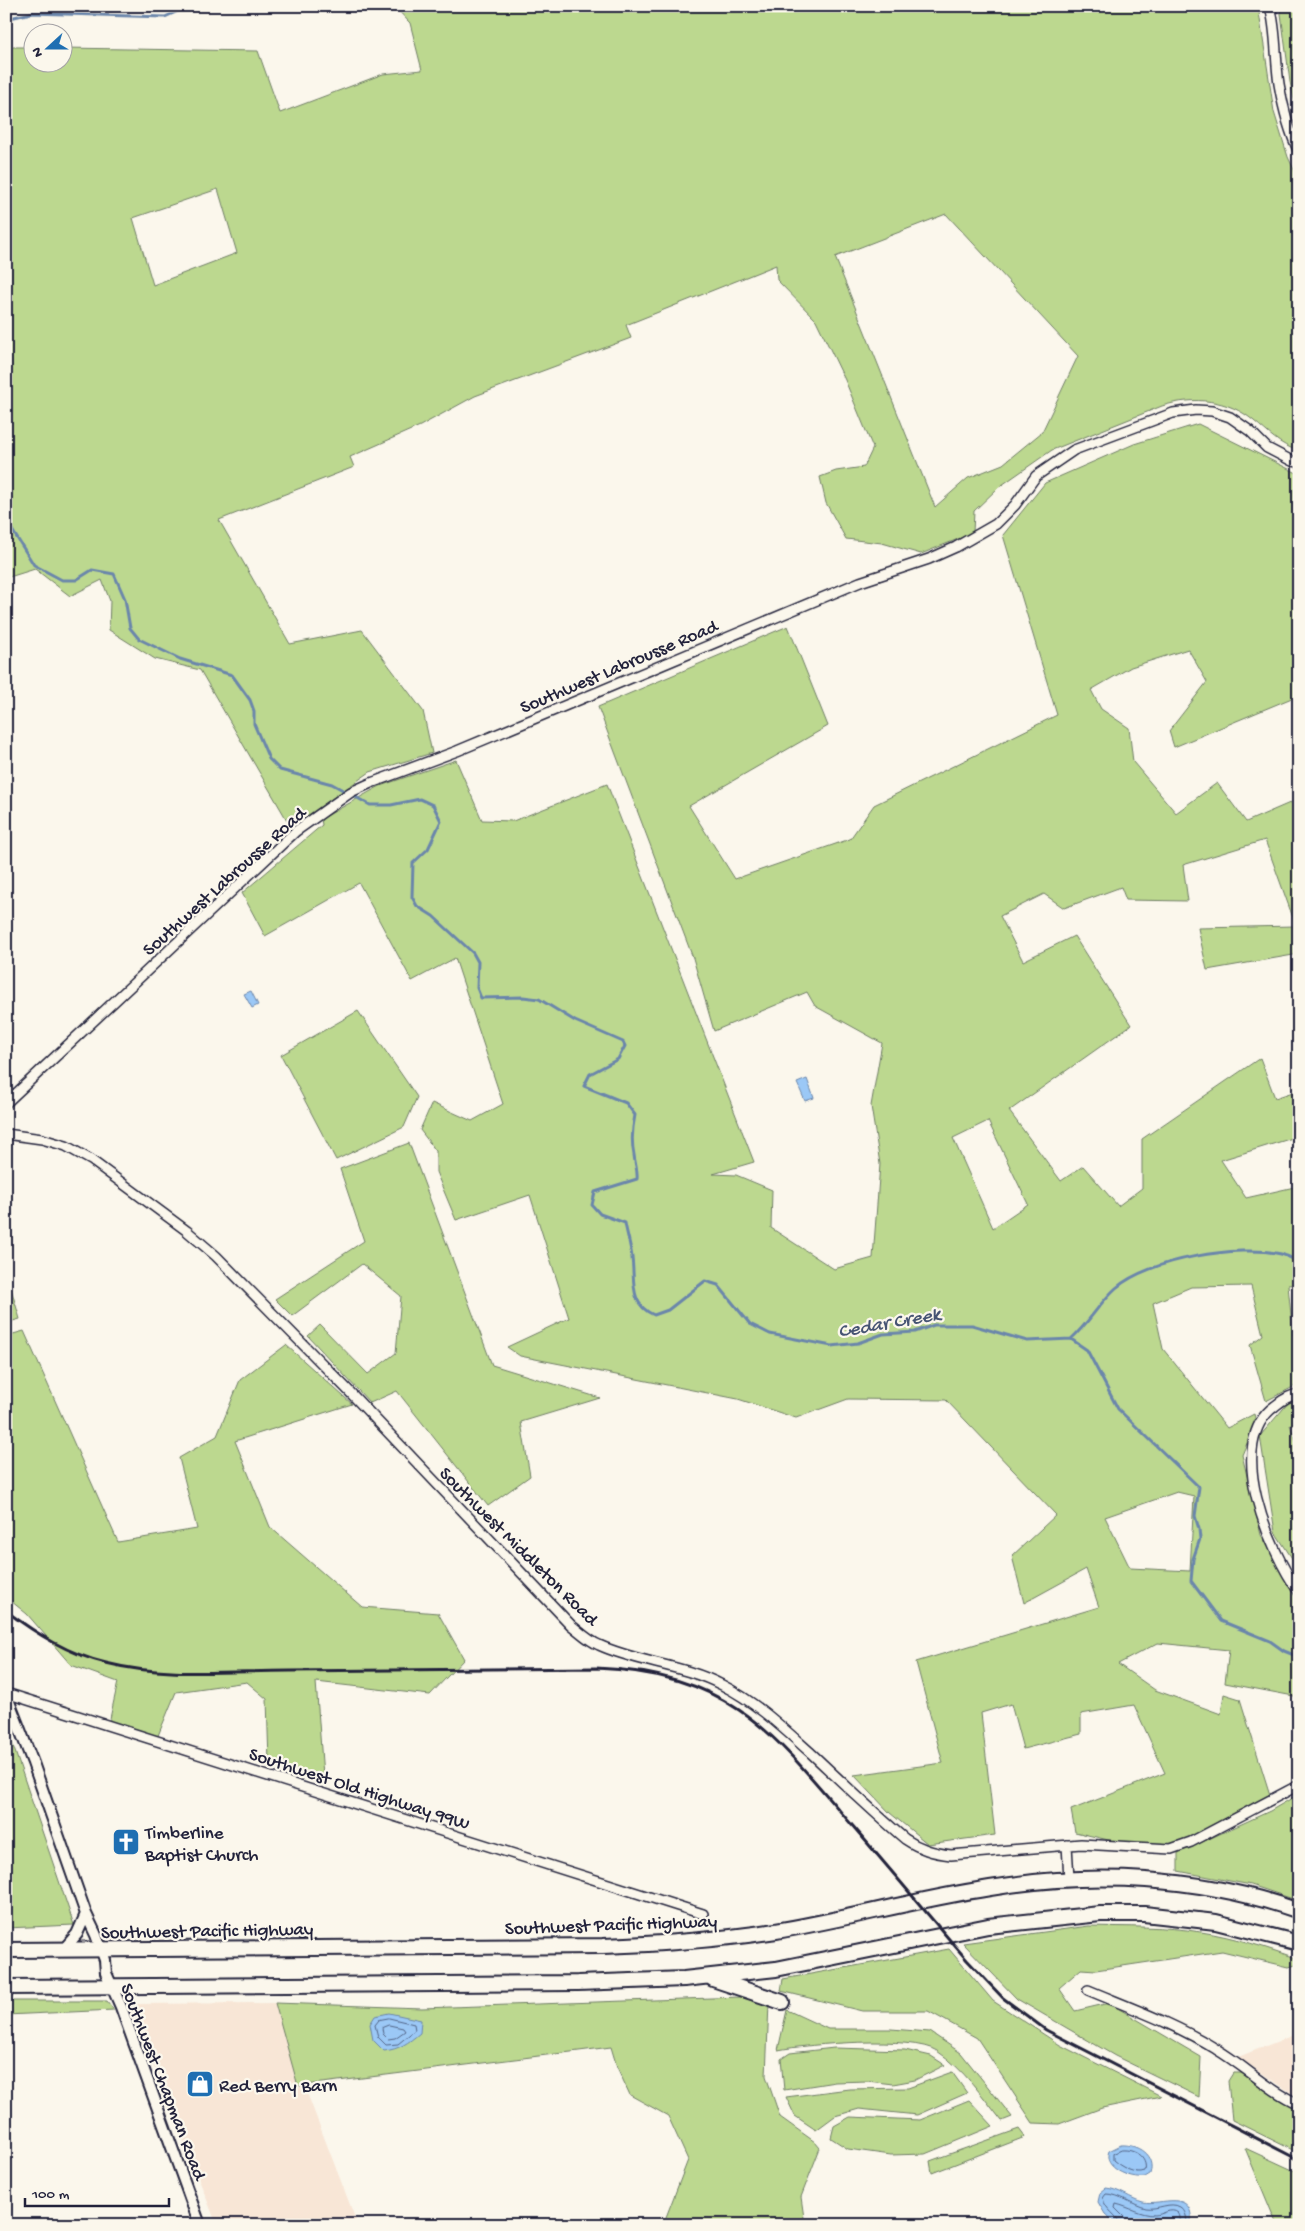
<svg xmlns="http://www.w3.org/2000/svg" width="1305" height="2231" viewBox="0 0 1305 2231" font-family="'Gochi Hand',sans-serif">
<rect width="100%" height="100%" fill="#fbf7ec"/>
<filter id="ink" filterUnits="userSpaceOnUse"><feTurbulence type="fractalNoise" baseFrequency=".02" numOctaves="2"/><feDisplacementMap in="SourceGraphic" scale="10" xChannelSelector="R" yChannelSelector="G"/><feConvolveMatrix kernelMatrix="1 2 1 2 8 2 1 2 1" color-interpolation-filters="sRGB"/></filter>
<g filter="url(#ink)">
<!-- built -->
<path fill="#f8e6d6" d="M 275,2003 L 298,2086 L 304,2085 L 357,2223 L 353,2225 L 217,2225 L 129,2004 Z
M 1299,2033 L 1299,2098 L 1238,2057 Z"/>
<!-- green -->
<path fill="#bcd88f" stroke="#6f7d65" fill-rule="evenodd" d="M 394,6 L 1258,6 L 1274,112 L 1288,157 L 1299,180 L 1299,451 C 1279,445 1269,433 1254,421 C 1228,399 1194,396 1162,406 L 1052,450 L 999,487 L 974,511 L 973,533 L 921,554 L 882,543 L 846,539 L 826,503 L 820,477 L 836,471 L 864,467 L 873,448 L 845,380 L 816,320 L 777,280 L 776,265 L 626,325 L 631,338 L 475,396 L 420,426 L 350,457 L 354,467 L 219,520 L 290,644 L 362,630 L 423,711 L 432,753 L 370,772 L 291,827 L 200,670 L 155,659 L 109,630 L 110,601 L 102,580 L 70,596 L 35,569 L 6,578 L 6,47 L 32,47 L 32,62 L 62,62 L 63,48 L 258,51 L 280,113 L 383,74 L 422,70 L 410,23 ZM 218,189 L 237,253 L 153,285 L 133,218 ZM 946,214 L 1078,356 L 1042,432 L 1003,464 L 968,478 L 935,507 L 835,257 Z
M 1280,6 L 1299,6 L 1299,121 L 1290,82 Z
M 1198,424 L 1299,474 L 1299,695 L 1174,747 L 1169,731 L 1207,682 L 1188,649 L 1131,667 L 1091,690 L 1101,709 L 1129,728 L 1133,762 L 1176,813 L 1217,783 L 1246,822 L 1299,799 L 1299,954 L 1207,970 L 1198,928 L 1296,926 L 1265,840 L 1183,865 L 1188,901 L 1126,900 L 1121,887 L 1064,908 L 1044,894 L 1000,916 L 1023,961 L 1074,936 L 1131,1025 L 1009,1111 L 1061,1181 L 1083,1166 L 1118,1206 L 1142,1188 L 1142,1139 L 1260,1058 L 1275,1098 L 1299,1090 L 1299,1136 L 1221,1160 L 1246,1198 L 1299,1186 L 1299,1284 L 1288,1285 L 1293,1335 L 1299,1335 L 1299,1384 L 1266,1401 L 1250,1345 L 1263,1335 L 1251,1286 L 1191,1287 L 1153,1303 L 1163,1349 L 1227,1428 L 1254,1414 L 1256,1422 L 1242,1455 L 1261,1535 L 1299,1598 L 1299,1697 L 1225,1683 L 1229,1650 L 1158,1643 L 1118,1664 L 1155,1690 L 1221,1714 L 1224,1694 L 1240,1699 L 1270,1795 L 1220,1823 L 1171,1846 L 1121,1843 L 1075,1832 L 1071,1810 L 1165,1773 L 1134,1705 L 1081,1714 L 1081,1734 L 1023,1749 L 1011,1704 L 981,1713 L 995,1835 L 928,1844 L 890,1813 L 854,1775 L 943,1763 L 916,1662 L 1099,1607 L 1086,1569 L 1024,1603 L 1012,1556 L 1056,1515 L 946,1400 L 848,1399 L 796,1418 L 738,1399 L 520,1356 L 507,1347 L 569,1318 L 530,1195 L 456,1220 L 436,1172 L 436,1151 L 420,1130 L 432,1103 L 472,1121 L 503,1104 L 455,958 L 412,981 L 359,883 L 265,936 L 242,893 L 322,825 L 321,819 L 380,786 L 456,760 L 482,820 L 513,821 L 607,784 L 754,1162 L 713,1174 L 736,1175 L 772,1190 L 771,1228 L 834,1269 L 873,1258 L 880,1164 L 871,1106 L 882,1043 L 815,1006 L 807,992 L 714,1031 L 693,958 L 598,707 L 788,626 L 828,726 L 689,806 L 735,879 L 850,839 L 874,805 L 1057,715 L 1003,535 L 1045,483 L 1134,444 ZM 988,1121 L 1028,1204 L 993,1228 L 953,1138 ZM 1177,1492 L 1194,1496 L 1190,1571 L 1130,1568 L 1105,1517 Z
M 358,1011 L 417,1097 L 404,1127 L 336,1160 L 281,1055 Z
M 409,1143 L 492,1365 L 600,1398 L 521,1422 L 530,1476 L 488,1506 L 397,1391 L 370,1403 L 308,1336 L 320,1325 L 368,1374 L 396,1353 L 401,1296 L 362,1264 L 292,1316 L 275,1299 L 364,1241 L 340,1169 Z
M 6,1272 L 20,1319 L 6,1323 Z
M 24,1331 L 118,1542 L 197,1529 L 179,1458 L 217,1436 L 240,1380 L 286,1345 L 352,1404 L 235,1441 L 270,1527 L 362,1607 L 438,1613 L 464,1659 L 430,1695 L 316,1682 L 323,1776 L 269,1763 L 267,1699 L 247,1682 L 176,1692 L 157,1738 L 109,1723 L 118,1682 L 71,1665 L 27,1614 L 6,1597 L 6,1336 Z
M 1289,1402 L 1299,1403 L 1299,1426 L 1290,1425 L 1299,1449 L 1299,1569 L 1275,1532 L 1260,1436 Z
M 6,1725 L 74,1925 L 6,1928 Z
M 1299,1794 L 1299,1901 L 1251,1885 L 1178,1871 L 1178,1853 L 1270,1811 Z
M 1089,1926 C 1126,1927 1165,1926 1201,1932 C 1235,1937 1267,1948 1299,1959 L 1299,1964 L 1289,1967 L 1222,1951 L 1096,1970 L 1081,1969 L 1059,1988 L 1075,2011 L 1109,2003 L 1201,2057 L 1199,2097 L 1115,2056 L 1017,1999 L 963,1943 Z
M 949,1949 L 993,2001 L 1060,2045 L 1161,2096 L 1102,2108 L 1059,2124 L 1033,2123 L 977,2038 L 928,2011 L 862,2011 L 781,1991 L 783,1979 Z
M 741,1997 L 769,2003 L 766,2076 L 780,2117 L 815,2142 L 820,2148 L 801,2197 L 805,2225 L 663,2225 L 688,2160 L 668,2116 L 630,2095 L 617,2067 L 611,2047 L 298,2086 L 275,2003 L 422,2008 Z
M 6,2001 L 107,2001 L 114,2010 L 6,2015 Z
M 787,2010 L 828,2029 L 891,2029 L 930,2032 L 961,2053 L 1012,2117 L 1002,2121 C 983,2097 963,2068 937,2051 C 912,2035 809,2044 778,2050 Z
M 834,2048 L 905,2050 L 931,2056 L 945,2065 L 915,2080 L 893,2084 L 867,2081 L 835,2082 L 784,2090 L 781,2059 L 790,2053 Z
M 952,2072 L 967,2093 L 917,2115 L 859,2109 L 835,2116 L 816,2130 L 795,2116 L 786,2097 L 849,2089 L 908,2088 Z
M 1233,2073 L 1242,2073 L 1299,2109 L 1299,2153 L 1232,2120 L 1228,2081 Z
M 969,2100 L 993,2126 L 925,2154 L 891,2155 L 848,2149 L 831,2138 L 834,2126 L 850,2117 L 920,2120 Z
M 1019,2129 L 1025,2137 L 932,2173 L 930,2161 Z
M 1245,2148 L 1299,2173 L 1299,2225 L 1277,2225 Z"/>
<!-- water -->
<path fill="#9bc8f6" stroke="#6b86ab" d="M 251,991 L 258,1005 L 252,1008 L 244,994 Z
M 807,1079 L 814,1098 L 805,1101 L 797,1083 Z
M 389,2013 L 421,2020 L 420,2033 C 408,2043 400,2049 384,2051 L 373,2040 L 370,2024 L 375,2016 Z
M 1121,2145 C 1137,2144 1156,2155 1150,2174 L 1145,2177 C 1130,2179 1102,2168 1109,2151 Z
M 1106,2188 C 1119,2189 1131,2199 1143,2202 C 1160,2206 1195,2187 1191,2225 L 1118,2225 L 1105,2214 L 1098,2202 L 1100,2193 Z"/>
<g fill="none" stroke-linecap="round" stroke-linejoin="round">
<!-- shore -->
<path stroke="#526486" stroke-width="1" d="M 389,2018 L 414,2024 L 415,2030 L 398,2044 L 386,2045 L 378,2037 L 375,2025 L 379,2020 Z
M 389,2025 L 403,2028 L 405,2031 L 395,2038 L 388,2039 L 383,2034 L 382,2028 Z
M 1122,2150 C 1134,2149 1148,2157 1145,2171 C 1135,2175 1121,2167 1113,2160 L 1113,2154 Z
M 1120,2225 C 1118,2214 1105,2211 1103,2198 L 1106,2194 C 1120,2194 1133,2205 1146,2208 C 1158,2210 1170,2201 1180,2207 C 1186,2211 1187,2218 1187,2225
M 1126,2225 L 1124,2217 L 1115,2208 L 1116,2204 C 1129,2207 1141,2215 1155,2215 C 1162,2215 1171,2207 1178,2213 C 1181,2216 1180,2221 1180,2225"/>
<!-- stream -->
<path stroke="#6b86ab" stroke-width="3" d="M 6,19 L 31,13 L 165,17 L 189,6
M 6,516 L 12,530 L 34,565 L 62,580 L 76,580 L 92,570 L 114,574 L 125,599 L 130,628 L 139,639 L 180,659 L 232,675 L 250,700 L 254,711 L 254,724 L 269,759 L 280,770 L 332,784 L 370,805 L 391,805 L 420,799 L 433,805 L 441,821 L 428,849 L 413,863 L 412,897 L 417,906 L 433,916 L 473,953 L 478,962 L 477,988 L 481,998 L 523,997 L 539,999 L 575,1021 L 623,1042 L 625,1046 L 618,1059 L 590,1074 L 584,1086 L 626,1103 L 635,1115 C 632,1129 631,1141 634,1155 C 635,1165 638,1170 637,1179 L 595,1192 L 592,1205 L 600,1214 L 625,1223 C 627,1235 631,1246 632,1258 C 635,1281 629,1304 654,1315 L 668,1310 L 705,1281 L 718,1285 L 750,1324 L 770,1334 L 832,1346 L 858,1343 L 883,1334 L 915,1332 L 934,1325 L 972,1325 L 1027,1341 L 1071,1339 L 1087,1350 L 1118,1409 L 1199,1487 L 1195,1516 L 1199,1529 L 1200,1539 L 1193,1559 L 1191,1581 L 1221,1621 L 1270,1641 L 1284,1651 L 1299,1657
M 1071,1339 C 1089,1323 1099,1303 1116,1288 C 1149,1259 1239,1244 1281,1254 C 1287,1256 1293,1259 1299,1261"/>
<!-- minor casing -->
<g stroke="#22223b" stroke-width="12">
<path id="minor" d="M 1270,6 C 1277,32 1275,58 1279,84 C 1283,107 1289,131 1299,152
M 6,1103 L 296,831 L 351,792 L 371,783 L 457,751 L 860,582 L 929,559 L 956,547 L 996,524 L 1015,505 L 1036,476 L 1074,450 L 1173,413 L 1196,410 L 1212,411 L 1230,417 L 1250,431 L 1267,448 L 1292,461 L 1299,462
M 6,1134 L 42,1139 L 66,1146 L 91,1160 L 187,1231 L 216,1256 L 346,1388 L 571,1625 C 580,1632 589,1641 599,1645 C 638,1663 682,1664 722,1685 C 756,1702 784,1729 812,1754 C 843,1783 873,1812 905,1839 C 920,1849 933,1853 951,1855 L 1081,1844 L 1171,1849 L 1191,1842 L 1299,1785
M 1299,1394 C 1290,1395 1282,1400 1275,1406 C 1223,1443 1270,1552 1299,1592
M 6,1693 L 703,1914
M 1067,1845 L 1069,1879
M 1088,1990 C 1131,2008 1176,2024 1216,2049 C 1245,2066 1268,2090 1299,2104"/>
</g>
<!-- tertiary casing -->
<g stroke="#22223b" stroke-width="14">
<path id="tertiary" d="M 6,1694 L 33,1763 L 86,1914 L 96,1935 L 105,1960 L 106,1973 L 121,2007 L 200,2225
M 64,1949 L 77,1934 L 86,1914"/>
</g>
<!-- trunk casing -->
<g stroke="#22223b" stroke-width="18">
<path id="trunk" d="M 6,1950 L 603,1946 C 661,1944 718,1940 776,1931 C 847,1919 918,1899 990,1888 C 1093,1871 1200,1876 1299,1911
M 713,1979 L 782,2002
M 6,1987 L 578,1983 L 684,1979 L 776,1969 L 988,1926 L 1100,1914 L 1144,1914 L 1216,1922 L 1299,1943"/>
</g>
<!-- minor -->
<use href="#minor" stroke="#fbf7ec" stroke-width="9"/>
<!-- tertiary -->
<use href="#tertiary" stroke="#fbf7ec" stroke-width="10"/>
<!-- trunk -->
<use href="#trunk" stroke="#fbf7ec" stroke-width="14"/>
<!-- rail -->
<path stroke="#22223b" stroke-width="3" d="M 6,1611 C 37,1634 68,1654 106,1663 C 164,1678 231,1671 290,1671 C 392,1670 494,1669 596,1668 C 728,1673 772,1731 851,1824 C 890,1869 928,1915 967,1960 L 1003,1998 L 1046,2030 L 1299,2160"/>
</g>
</g>
<!-- icons -->
<defs>
<g id="church-square" transform="scale(1.4375)"><rect x="-9" y="-9" width="18" height="18" rx="4" fill="#1f6fb2" stroke="#fbf7ec"/><path d="M-1.2-6h2.4v3.5h3.3v2.4h-3.3V6h-2.4V-.1h-3.3v-2.4h3.3Z" fill="#fff"/></g>
<g id="shop-square" transform="scale(1.4375)"><rect x="-9" y="-9" width="18" height="18" rx="4" fill="#1f6fb2" stroke="#fbf7ec"/><path d="M-5-2.5h2.3a2.7 3.5 0 0 1 5.4 0H5L5.5 6h-11ZM-1.5-2.5h3a1.5 2.3 0 0 0-3 0Z" fill="#fff"/></g>
</defs>
<g fill-rule="evenodd">
<use href="#church-square" x="126" y="1842"/>
<use href="#shop-square" x="200" y="2084"/>
</g>
<g text-anchor="middle" stroke-width="4.5" stroke-linejoin="round" paint-order="stroke">
<!-- street labels -->
<g font-size="19" fill="#22223b" stroke="#fbf7ec">
<text transform="translate(618 665) rotate(-23)" y="7">Southwest Labrousse Road</text>
<text transform="translate(223 880) rotate(-42)" y="7">Southwest Labrousse Road</text>
<text transform="translate(520 1545) rotate(45)" y="7">Southwest Middleton Road</text>
<text transform="translate(360 1787) rotate(18)" y="7">Southwest Old Highway 99W</text>
<text transform="translate(611 1923) rotate(-2)" y="7">Southwest Pacific Highway</text>
<text transform="translate(207 1929) rotate(-1)" y="7">Southwest Pacific Highway</text>
<text transform="translate(165 2081) rotate(69)" y="7">Southwest Chapman Road</text>
</g>
<!-- poi labels -->
<g font-size="19" fill="#22223b" stroke="#fbf7ec" text-anchor="start">
<text x="145" y="1838">Timberline<tspan x="145" dy="22">Baptist Church</tspan></text>
<text x="219" y="2091">Red Berry Barn</text>
</g>
<!-- water labels -->
<g font-size="20" font-style="italic" fill="#465473" stroke="#fbf7ec">
<text transform="translate(889 1321) rotate(-10)" y="7">Cedar Creek</text>
</g>
</g>
<!-- margin -->
<rect width="1305" height="2231" fill="none" stroke="#fbf7ec" stroke-width="25"/>
<rect x="12" y="12" width="1280" height="2206" fill="none" stroke="#22223b" stroke-width="2" filter="url(#ink)"/>
<!-- north arrow -->
<g transform="translate(48 48) rotate(249)"><circle r="24" fill="#fbf7ec" stroke="#a4a2a5"/>
<path d="M0-4L9 19L0 12L-9 19Z" fill="#1f6fb2"/>
<text y="-8" font-size="14" font-weight="bold" text-anchor="middle" fill="#22223b">N</text>
</g>
<!-- scale -->
<path d="M25 2198v8h144v-8" fill="none" stroke="#22223b" stroke-width="2.5"/>
<text x="32" y="2198" font-size="15" fill="#22223b" stroke="#fbf7ec" stroke-width="4" paint-order="stroke">100 m</text>
</svg>
